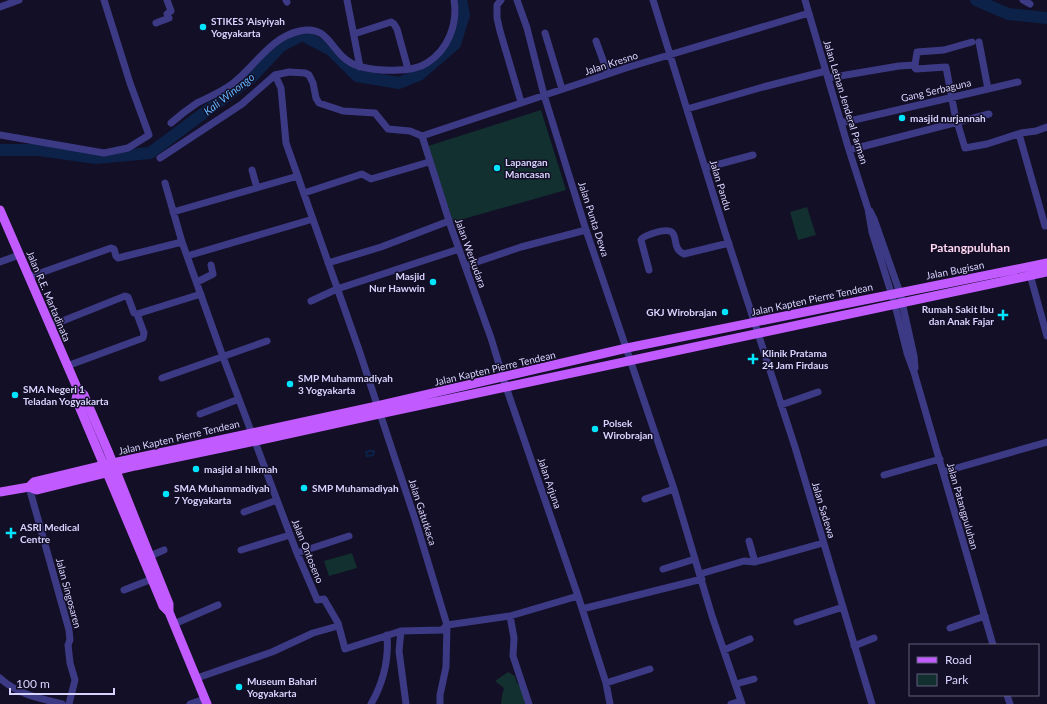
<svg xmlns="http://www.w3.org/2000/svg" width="1047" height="704" viewBox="0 0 1047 704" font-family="Lato,sans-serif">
<rect width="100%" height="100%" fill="#130f26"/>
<!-- green -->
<path fill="#12302f" d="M 541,110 L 566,190 L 453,222 L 428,146 Z
M 807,207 L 816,235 L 798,240 L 790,212 Z
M 352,553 L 357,568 L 329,576 L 324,561 Z
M 508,672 L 515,676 L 517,683 L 524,687 L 525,704 L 501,704 L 502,695 L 504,688 L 495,681 Z"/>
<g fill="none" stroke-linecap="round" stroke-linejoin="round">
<!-- stream -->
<path stroke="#0c2248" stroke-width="2" d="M 369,451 L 374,451 L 373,455 L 367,456 L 366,452 Z"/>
<!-- river -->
<path stroke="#0c2248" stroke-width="12" d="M 976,0 L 1008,14 L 1047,18
M 0,150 L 39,150 L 96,158 L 150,153 L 251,78 L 281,46 L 302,35 L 331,50 L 357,76 L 399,83 L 419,75 L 455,44 L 464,15 L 461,0"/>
<!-- minor -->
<path stroke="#3d3a85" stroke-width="7" d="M 286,0 L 287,2
M 347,0 L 360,67
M 501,0 L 497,5 L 497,18 L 500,31 L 521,102
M 517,0 L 527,28 L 544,95 L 586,230 L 674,489 L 712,616 L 742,704
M 653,0 L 724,229 L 795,447 L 872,704
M 805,0 L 849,150 L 868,209 L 872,232 L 895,305 L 907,353 L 914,372 L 993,645
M 1023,0 L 1030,4
M 0,7 L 19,0
M 156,23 L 169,18 L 167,14 L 171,11 L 167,0
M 545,33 L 562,89
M 354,34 L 391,22 L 394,24 L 397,29 L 408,69
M 596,41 L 608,74
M 915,65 L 917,52 L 944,50 L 972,42
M 275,75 L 281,88 L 286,143 L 358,347 L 415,519 L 447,625 L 446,667 L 440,695 L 440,704
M 828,78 L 899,66 L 915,65 L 915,68 L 916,69 L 946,67 L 955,115 L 965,148 L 987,144 L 1021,133 L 1036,131 L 1047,127
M 988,89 L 1018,82
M 687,109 L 763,87 L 826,71
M 171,123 C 179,116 188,109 197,103 C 209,97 221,92 232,84 C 255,67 270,37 300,31 C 328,25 330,49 348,61 C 352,64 357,66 362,67 C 378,71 412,73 427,63 C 448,50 458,24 454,0
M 841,123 L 988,89 L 979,42
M 1019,134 L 1045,226
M 0,135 L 104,153 L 128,148 L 149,135 L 130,83 L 104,0
M 422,136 L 451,227 L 491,338 L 506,387 L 578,596 L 606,683 L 610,704
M 422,136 L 629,67 L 809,13
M 849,150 L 989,114
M 160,158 L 242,104 L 275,75 L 289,72 L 305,73 L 309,75 L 313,83 L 316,98 L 319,103 L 343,111 L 375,113 L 388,129 L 410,131 L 422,136
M 705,168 L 753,155
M 252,170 L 257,188
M 165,183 L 182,242 L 223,357 L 297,553 L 316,597 L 317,600 L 324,599 L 338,623 L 345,649 L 401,631 L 442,630 L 447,625
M 304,193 L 362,174 L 371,179 L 429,162
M 870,211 L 874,219 L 900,293 L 914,356 L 915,368
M 173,212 L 298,176
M 187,256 L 313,219
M 0,262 L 19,255
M 328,263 L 381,247 L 449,221
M 465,266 L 521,247 L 586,230
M 649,270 L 641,240 C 643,236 649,235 654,233 C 686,223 667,247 684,254 L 729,243
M 1029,271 L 1047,336
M 29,277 L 111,248 L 114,249 L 116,256 L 118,258 L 182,242
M 197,282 L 213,274 L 211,265
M 311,301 L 337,289 L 459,249
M 50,326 L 125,296 L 128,297 L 134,313 L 137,314 L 201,294
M 67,366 L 143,338 L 144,333 L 137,314
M 162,378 L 267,341
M 781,405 L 818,392
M 200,414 L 239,399
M 943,472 L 1047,442
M 884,475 L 940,459
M 29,487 L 69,630 L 70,640 L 68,645 L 70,663 L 75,680 L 69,704
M 645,499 L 674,489
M 244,512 L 277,500
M 749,541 L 755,562
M 241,550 L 290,535
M 297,553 L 349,536
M 150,556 L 164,550
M 663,569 L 695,559
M 700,574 L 744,561 L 755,562 L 823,543
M 124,590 L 152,579
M 582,609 L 702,579
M 510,616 L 514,638 L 513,656 L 529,704
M 797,622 L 843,607
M 174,624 L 218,605
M 447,625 L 510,616 L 578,596
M 950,628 L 985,616
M 401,631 L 399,651 L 406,704
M 854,646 L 874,638
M 724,650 L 750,639
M 0,678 C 17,694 39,698 62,704
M 197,678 L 272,652 L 313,633 L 338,626
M 606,683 L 650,669
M 736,684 L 754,679
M 1007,695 L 1010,704
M 190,704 L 205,699
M 371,704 C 383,683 389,659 387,635
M 731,704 L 741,701"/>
<!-- major -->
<path stroke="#c25bff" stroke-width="9" d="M 0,210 L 78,390 L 84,395 L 108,451 L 169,604 L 169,612 L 207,704
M 78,390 L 76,399 L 161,601 L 163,606 L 169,612
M 29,487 L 34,482 L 113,463 L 377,406 L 627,348 L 1047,263
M 0,492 L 29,487 L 37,490 L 135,466 L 256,441 L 379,414 L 1047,272"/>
</g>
<!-- markers -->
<g fill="#00e5ff" stroke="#130f26" stroke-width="1.5">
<circle cx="203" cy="27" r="4"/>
<circle cx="902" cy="118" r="4"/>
<circle cx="497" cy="168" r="4"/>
<circle cx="433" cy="282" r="4"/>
<circle cx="725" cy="312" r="4"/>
<path d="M1001 309h4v4h4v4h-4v4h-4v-4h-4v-4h4z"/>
<path d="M751 353h4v4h4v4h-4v4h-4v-4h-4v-4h4z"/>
<circle cx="290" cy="384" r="4"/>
<circle cx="15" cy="395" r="4"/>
<circle cx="595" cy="429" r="4"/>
<circle cx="196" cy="469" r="4"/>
<circle cx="304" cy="488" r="4"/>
<circle cx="166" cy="494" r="4"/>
<path d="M9 527h4v4h4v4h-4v4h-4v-4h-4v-4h4z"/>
<circle cx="239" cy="687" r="4"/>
</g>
<g text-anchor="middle" stroke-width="3" stroke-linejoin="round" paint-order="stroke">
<!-- poi labels -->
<g font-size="10" font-weight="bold" fill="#d9d4ff" stroke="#130f26" text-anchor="start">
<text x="211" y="25">STIKES 'Aisyiyah<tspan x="211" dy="12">Yogyakarta</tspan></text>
<text x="910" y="122">masjid nurjannah</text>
<text x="505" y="166">Lapangan<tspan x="505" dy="12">Mancasan</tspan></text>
<text x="425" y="280" text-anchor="end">Masjid<tspan x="425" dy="12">Nur Hawwin</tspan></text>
<text x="994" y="313" text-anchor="end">Rumah Sakit Ibu<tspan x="994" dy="12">dan Anak Fajar</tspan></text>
<text x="717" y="316" text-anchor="end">GKJ Wirobrajan</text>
<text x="762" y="357">Klinik Pratama<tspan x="762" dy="12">24 Jam Firdaus</tspan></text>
<text x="298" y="382">SMP Muhammadiyah<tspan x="298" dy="12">3 Yogyakarta</tspan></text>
<text x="23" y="393">SMA Negeri 1<tspan x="23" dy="12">Teladan Yogyakarta</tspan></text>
<text x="603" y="427">Polsek<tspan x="603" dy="12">Wirobrajan</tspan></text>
<text x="204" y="473">masjid al hikmah</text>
<text x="174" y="492">SMA Muhammadiyah<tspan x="174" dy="12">7 Yogyakarta</tspan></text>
<text x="312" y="492">SMP Muhamadiyah</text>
<text x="20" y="531">ASRI Medical<tspan x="20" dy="12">Centre</tspan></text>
<text x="247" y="685">Museum Bahari<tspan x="247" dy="12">Yogyakarta</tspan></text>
</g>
<!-- street labels -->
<g font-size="10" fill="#d9d4ff" stroke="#130f26">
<text transform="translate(611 63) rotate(-18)" y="4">Jalan Kresno</text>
<text transform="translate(936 90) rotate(-13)" y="4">Gang Serbaguna</text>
<text transform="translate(846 102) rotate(73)" y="4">Jalan Letnan Jenderal Parman</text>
<text transform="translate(721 185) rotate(73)" y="4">Jalan Pandu</text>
<text transform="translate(594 219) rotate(72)" y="4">Jalan Punta Dewa</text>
<text transform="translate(471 253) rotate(70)" y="4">Jalan Werkudara</text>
<text transform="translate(955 270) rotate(-11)" y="4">Jalan Bugisan</text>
<text transform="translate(49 296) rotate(67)" y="4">Jalan R.E. Martadinata</text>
<text transform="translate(812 299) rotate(-12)" y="4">Jalan Kapten Pierre Tendean</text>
<text transform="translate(495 368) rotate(-13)" y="4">Jalan Kapten Pierre Tendean</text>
<text transform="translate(179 437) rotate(-13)" y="4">Jalan Kapten Pierre Tendean</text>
<text transform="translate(550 483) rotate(71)" y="4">Jalan Arjuna</text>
<text transform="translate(963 506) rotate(74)" y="4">Jalan Patangpuluhan</text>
<text transform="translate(824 510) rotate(73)" y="4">Jalan Sadewa</text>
<text transform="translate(423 512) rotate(72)" y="4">Jalan Gatutkaca</text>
<text transform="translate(308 551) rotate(68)" y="4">Jalan Ontoseno</text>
<text transform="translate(69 593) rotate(75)" y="4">Jalan Singosaren</text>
</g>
<!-- water labels -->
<g font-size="11" font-style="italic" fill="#62b6ff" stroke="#130f26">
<text transform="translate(229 94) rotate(-38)" y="4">Kali Winongo</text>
</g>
<!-- quarter labels -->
<g font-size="12" font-weight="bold" fill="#ffd6f0" stroke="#130f26">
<text x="970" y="252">Patangpuluhan</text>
</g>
</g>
<!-- legend -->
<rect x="909" y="644" width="130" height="52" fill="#130f26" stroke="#625e7d"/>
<rect x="917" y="657" width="20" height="6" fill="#c25bff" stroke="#625e7d"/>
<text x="945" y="664" font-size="12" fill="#d9d4ff">Road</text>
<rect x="917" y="674" width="20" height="12" fill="#12302f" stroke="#625e7d"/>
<text x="945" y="684" font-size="12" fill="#d9d4ff">Park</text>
<!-- scale -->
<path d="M10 688v6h104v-6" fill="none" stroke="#d9d4ff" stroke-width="2"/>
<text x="16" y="688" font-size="12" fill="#d9d4ff" stroke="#130f26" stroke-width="3" paint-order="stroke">100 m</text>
</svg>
